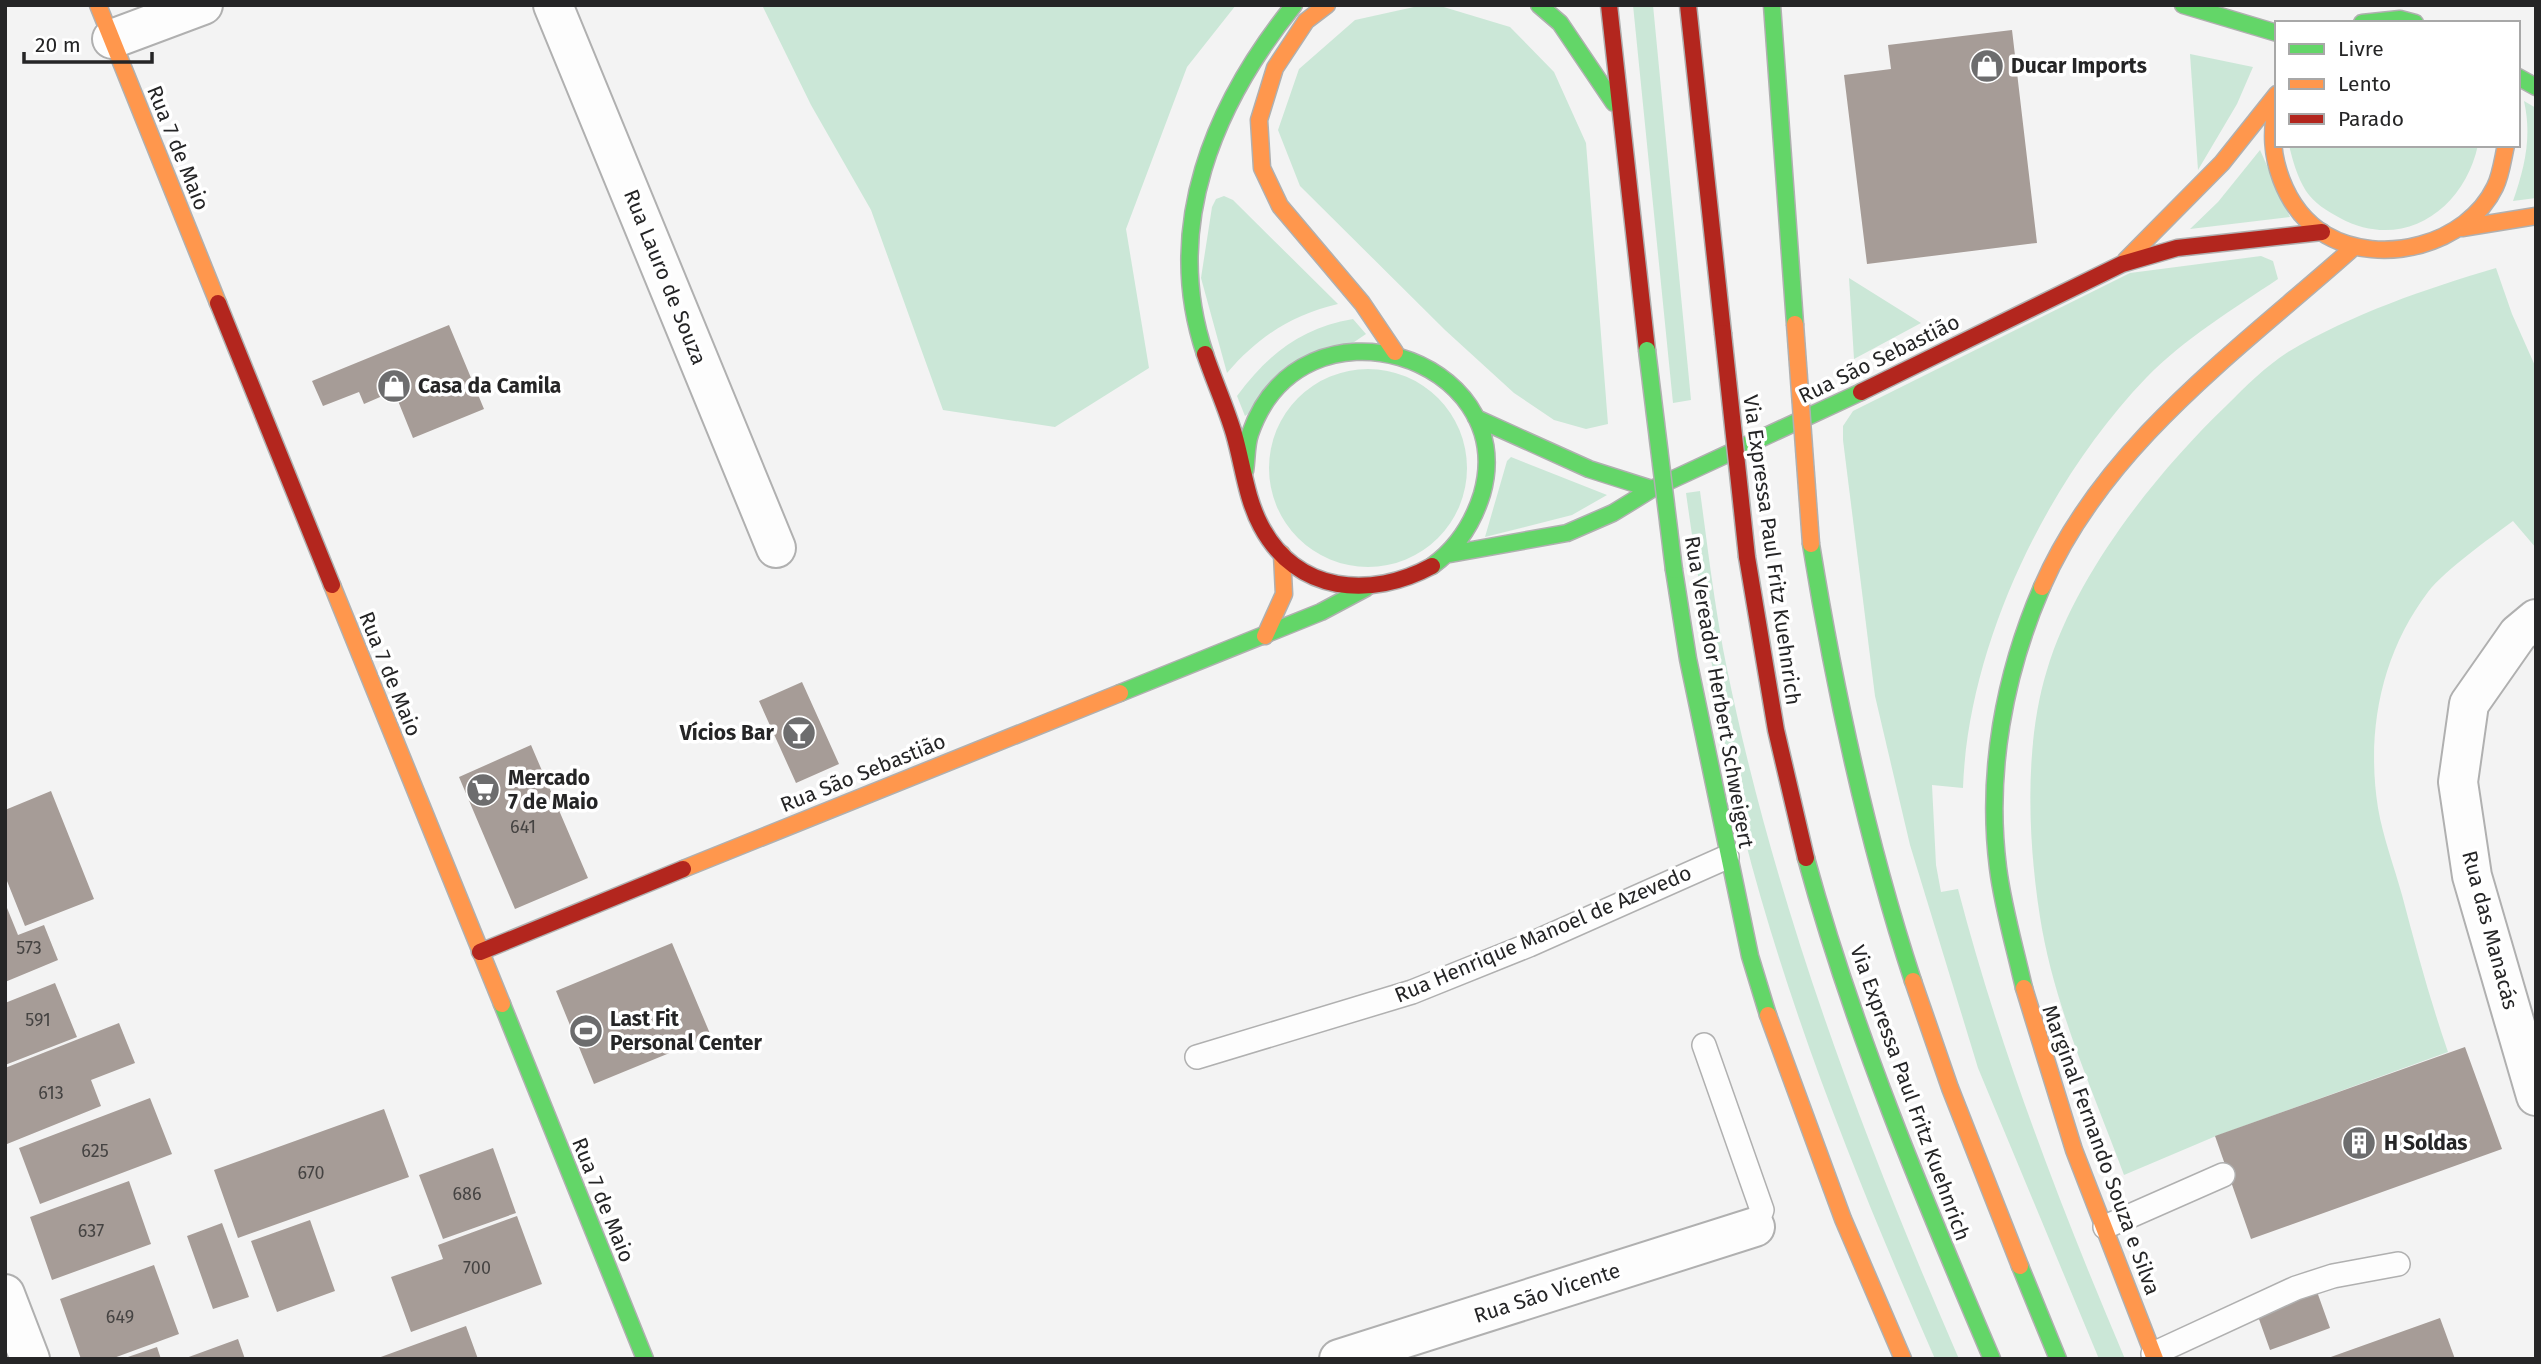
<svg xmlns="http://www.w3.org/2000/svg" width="2541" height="1364" viewBox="0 0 2541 1364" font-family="'Fira Sans',sans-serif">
<rect width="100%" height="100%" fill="#f3f3f3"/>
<!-- green -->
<path fill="#cbe7d7" d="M 762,5 L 1236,5 L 1187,67 L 1126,229 L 1149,368 L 1055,427 L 943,410 L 871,210 L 811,105 Z
M 1423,5 L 1437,5 L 1510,27 L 1554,72 L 1586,143 L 1608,424 L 1586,429 L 1554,420 L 1514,393 L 1445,330 L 1300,186 L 1278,130 L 1299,69 L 1355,20 Z
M 1633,5 L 1653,5 L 1691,400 L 1673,403 Z
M 2190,54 L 2253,67 L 2237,104 L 2198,170 Z
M 2524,101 L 2536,108 L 2536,198 L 2513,201 C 2525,167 2532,136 2524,101 Z
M 2289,145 L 2478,145 C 2464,210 2403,252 2340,218 C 2327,211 2314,203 2306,191 C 2297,176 2293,162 2289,145 Z
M 2260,150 L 2290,217 L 2190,229 L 2218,202 Z
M 1224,196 L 1233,200 L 1338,304 C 1291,315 1258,337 1227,373 L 1201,278 L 1212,207 L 1216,199 Z
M 2261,256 L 2273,261 L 2278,279 C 2233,309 2184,339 2146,378 C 2047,481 1968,644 1963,788 L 1932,785 L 1936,865 L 1941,892 L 1958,889 C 2000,1050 2060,1206 2125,1359 L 2099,1359 L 1978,1068 L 1910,845 L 1875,696 L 1843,440 L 1843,426 L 1853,411 L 2130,273 Z
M 2496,268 L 2512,314 L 2536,368 L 2536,548 L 2513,521 C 2489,539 2446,569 2428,592 C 2381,654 2366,732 2378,808 C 2383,837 2394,866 2402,895 C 2416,948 2430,1000 2448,1052 L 2216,1136 L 2124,1175 C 2093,1091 2054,1006 2040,917 C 2028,841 2024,744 2047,670 C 2076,574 2155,474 2227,405 C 2246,386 2265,367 2288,352 C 2352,314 2425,289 2496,268 Z
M 1849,278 L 1921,323 L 1854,359 Z
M 1353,319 L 1366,334 L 1245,416 L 1237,396 C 1268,354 1301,328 1353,319 Z
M1269 468a99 99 0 1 1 198 0a99 99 0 1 1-198 0Z
M 1511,457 L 1607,495 L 1572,515 L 1485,537 L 1507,461 Z
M 1700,491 C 1708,550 1715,610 1727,669 C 1776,907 1862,1136 1959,1359 L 1935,1359 C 1860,1188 1789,1013 1743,832 C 1732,791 1726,749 1719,707 C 1707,636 1696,565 1686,493 Z"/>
<!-- building -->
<path fill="#a69c97" d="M 2012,30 L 2037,243 L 1867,264 L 1844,75 L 1891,69 L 1888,45 Z
M 449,325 L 484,409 L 413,438 L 394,391 L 364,404 L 359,392 L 323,406 L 312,381 Z
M 802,682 L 839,764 L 796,783 L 759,701 Z
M 531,745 L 588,878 L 515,909 L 459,777 Z
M 51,791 L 94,899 L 25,926 L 5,876 L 5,810 Z
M 5,903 L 18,935 L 44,925 L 58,960 L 5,982 Z
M 672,943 L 711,1036 L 594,1084 L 556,991 Z
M 55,983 L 77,1037 L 5,1065 L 5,1003 Z
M 119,1023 L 135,1063 L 91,1080 L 101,1106 L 7,1144 L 5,1068 Z
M 2465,1047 L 2502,1149 L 2251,1239 L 2215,1136 Z
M 150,1098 L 172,1154 L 40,1204 L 19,1148 Z
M 384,1109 L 409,1177 L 238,1238 L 214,1170 Z
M 493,1148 L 516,1213 L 443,1239 L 419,1175 Z
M 129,1181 L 151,1244 L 52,1280 L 30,1217 Z
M 517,1216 L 542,1284 L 411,1332 L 391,1277 L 443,1259 L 438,1245 Z
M 310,1220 L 335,1291 L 277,1312 L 251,1241 Z
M 222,1223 L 249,1297 L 213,1309 L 187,1236 Z
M 154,1265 L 179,1334 L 111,1359 L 81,1359 L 60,1299 Z
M 2315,1286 L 2330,1328 L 2270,1350 L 2255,1308 Z
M 2440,1318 L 2455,1359 L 2328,1359 L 2328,1358 Z
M 466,1326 L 478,1359 L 378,1359 L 378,1358 Z
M 238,1339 L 245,1359 L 186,1359 L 186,1358 Z
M 157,1347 L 161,1359 L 125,1359 L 125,1358 Z"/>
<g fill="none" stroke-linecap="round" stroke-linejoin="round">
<!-- lane casing -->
<g stroke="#b0b0b0" stroke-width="26">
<path id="lane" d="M 1704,1045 L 1762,1210 L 1755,1227
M 1197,1057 L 1412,992 L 1529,945 L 1727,857
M 2105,1227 L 2223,1175
M 2153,1354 L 2296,1288 L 2333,1276 L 2398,1264"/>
</g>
<!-- street casing -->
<g stroke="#b0b0b0" stroke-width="42">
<path id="street" d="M 553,5 L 776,548
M 112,39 L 203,5
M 2536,619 L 2518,634 L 2469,704 L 2458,782 L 2472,876 L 2536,1096
M 5,1294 L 30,1359
M 1339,1359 L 1755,1227"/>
</g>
<!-- fast casing -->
<g stroke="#b0b0b0" stroke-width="19">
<path id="fast" d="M 1539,5 L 1560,23 L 1614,103
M 1772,5 L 1795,324
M 2183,5 L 2277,33
M 2362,23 L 2400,19 L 2415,23
M 2518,77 L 2536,87
M 1205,354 C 1162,227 1214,104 1294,5
M 1476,418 L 1589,469 L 1652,489
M 1245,471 C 1247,459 1246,446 1250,434 C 1301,286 1521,357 1482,494 C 1473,523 1457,548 1432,566
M 1811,544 C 1835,692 1866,838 1913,981
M 1450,554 L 1567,533 L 1613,513 L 1652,489 L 1861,392
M 1674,570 L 1688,659 L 1750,956 L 1768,1015
M 1120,693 L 1321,612 L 1366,588
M 1806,858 C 1853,1030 1922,1195 1992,1359
M 2024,988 C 2015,948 2003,908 1998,868 C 1986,773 2004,675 2042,587
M 502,1004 L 645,1359
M 2020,1266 L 2058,1359"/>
</g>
<!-- slow casing -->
<g stroke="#b0b0b0" stroke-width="19">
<path id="slow" d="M 98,5 L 218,303
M 1327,5 L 1306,21 L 1275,68 L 1259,120 L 1262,168 L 1280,206 L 1362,303 L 1395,352
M 2277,108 C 2264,153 2285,211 2326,235 C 2381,267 2467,245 2495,187 C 2501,175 2503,158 2506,145
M 2462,228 L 2536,216
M 2126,260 L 2222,163 L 2277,94
M 332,585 L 502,1004
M 2042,587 C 2104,444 2241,348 2354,247
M 1265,636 L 1284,594 L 1282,554
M 683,869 L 1120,693
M 1913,981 L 1950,1088 L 2020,1266
M 2024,988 L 2074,1150 L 2155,1359
M 1768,1015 L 1843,1219 L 1903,1359"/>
</g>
<!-- jam casing -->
<g stroke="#b0b0b0" stroke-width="19">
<path id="jam" d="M 1609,5 L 1647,350
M 1688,5 L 1723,333
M 218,303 L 332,585
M 1205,354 C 1214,381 1226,407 1234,434 C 1243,465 1246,498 1261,526 C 1297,594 1371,599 1432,566
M 1861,392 L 2122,264 L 2177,248 L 2322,232
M 1747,557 L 1776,730 L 1806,858
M 480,952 L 683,869"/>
</g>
<!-- lane -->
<use href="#lane" stroke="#fdfdfd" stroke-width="23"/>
<!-- street -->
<use href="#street" stroke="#fdfdfd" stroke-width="38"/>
<!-- fast -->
<use href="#fast" stroke="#63d668" stroke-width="16"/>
<!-- slow -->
<use href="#slow" stroke="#ff974d" stroke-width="16"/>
<!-- jam -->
<use href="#jam" stroke="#b3261e" stroke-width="16"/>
<!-- fast-bridge casing -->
<g stroke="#b0b0b0" stroke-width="19" stroke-linecap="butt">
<path id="fast-bridge" d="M 1647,350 L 1674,570"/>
</g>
<!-- slow-bridge casing -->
<g stroke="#b0b0b0" stroke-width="19" stroke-linecap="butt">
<path id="slow-bridge" d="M 1795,324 L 1811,544"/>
</g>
<!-- jam-bridge casing -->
<g stroke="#b0b0b0" stroke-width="19" stroke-linecap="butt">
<path id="jam-bridge" d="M 1723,333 L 1747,557"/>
</g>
<!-- fast-bridge -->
<use href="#fast-bridge" stroke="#63d668" stroke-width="16"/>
<!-- slow-bridge -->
<use href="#slow-bridge" stroke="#ff974d" stroke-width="16"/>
<!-- jam-bridge -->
<use href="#jam-bridge" stroke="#b3261e" stroke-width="16"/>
</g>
<!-- icons -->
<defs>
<g id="shop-disc" transform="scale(1.75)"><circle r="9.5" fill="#6d6d6e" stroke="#fff"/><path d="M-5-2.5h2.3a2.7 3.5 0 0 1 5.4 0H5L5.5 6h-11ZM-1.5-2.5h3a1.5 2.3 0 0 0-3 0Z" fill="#fff"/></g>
<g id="bar-disc" transform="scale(1.75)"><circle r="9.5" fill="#6d6d6e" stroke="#fff"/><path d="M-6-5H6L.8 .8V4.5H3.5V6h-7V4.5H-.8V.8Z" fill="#fff"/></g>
<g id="supermarket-disc" transform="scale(1.75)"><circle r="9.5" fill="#6d6d6e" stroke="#fff"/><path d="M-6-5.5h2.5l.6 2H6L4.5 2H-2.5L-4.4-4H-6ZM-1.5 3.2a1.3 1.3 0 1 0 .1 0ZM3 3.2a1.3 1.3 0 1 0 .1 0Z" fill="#fff"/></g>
<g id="stadium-disc" transform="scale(1.75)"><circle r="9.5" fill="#6d6d6e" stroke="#fff"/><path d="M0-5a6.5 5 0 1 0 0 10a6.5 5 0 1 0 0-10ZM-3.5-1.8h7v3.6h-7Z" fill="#fff"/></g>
<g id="building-disc" transform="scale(1.75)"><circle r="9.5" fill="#6d6d6e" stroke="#fff"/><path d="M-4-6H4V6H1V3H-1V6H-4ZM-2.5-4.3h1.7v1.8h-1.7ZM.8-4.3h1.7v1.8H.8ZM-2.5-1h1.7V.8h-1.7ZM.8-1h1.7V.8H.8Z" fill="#fff"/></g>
</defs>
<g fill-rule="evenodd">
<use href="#shop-disc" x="1987" y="66"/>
<use href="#shop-disc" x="394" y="386"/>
<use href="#bar-disc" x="799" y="733"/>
<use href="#supermarket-disc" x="483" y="790"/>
<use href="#stadium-disc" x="586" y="1031"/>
<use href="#building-disc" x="2359" y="1143"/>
</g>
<g text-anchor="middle" stroke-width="7" stroke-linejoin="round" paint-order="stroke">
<!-- number labels -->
<g font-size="18" fill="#454342">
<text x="523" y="833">641</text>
<text x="29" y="954">573</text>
<text x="38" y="1026">591</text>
<text x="51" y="1099">613</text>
<text x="95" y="1157">625</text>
<text x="311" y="1179">670</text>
<text x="467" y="1200">686</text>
<text x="91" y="1237">637</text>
<text x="477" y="1274">700</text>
<text x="120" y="1323">649</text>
</g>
<!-- poi labels -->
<g font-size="21" font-weight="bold" fill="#252526" stroke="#fff" text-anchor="start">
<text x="2011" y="73">Ducar Imports</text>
<text x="418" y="393">Casa da Camila</text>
<text x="774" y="740" text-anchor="end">Vícios Bar</text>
<text x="508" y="785">Mercado<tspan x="508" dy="24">7 de Maio</tspan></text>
<text x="610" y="1026">Last Fit<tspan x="610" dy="24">Personal Center</tspan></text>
<text x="2384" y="1150">H Soldas</text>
</g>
<!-- street labels -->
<g font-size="21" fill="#252526" stroke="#fff">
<text transform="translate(178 148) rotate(68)" y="7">Rua 7 de Maio</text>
<text transform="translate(665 277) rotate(68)" y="7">Rua Lauro de Souza</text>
<text transform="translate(1879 359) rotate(-26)" y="7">Rua São Sebastião</text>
<text transform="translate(1772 550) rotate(82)" y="7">Via Expressa Paul Fritz Kuehnrich</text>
<text transform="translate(390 674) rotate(68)" y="7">Rua 7 de Maio</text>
<text transform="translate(1719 692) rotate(80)" y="7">Rua Vereador Herbert Schweigert</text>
<text transform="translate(863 773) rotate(-22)" y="7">Rua São Sebastião</text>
<text transform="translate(2490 930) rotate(75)" y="7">Rua das Manacás</text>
<text transform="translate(1543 934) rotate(-23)" y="7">Rua Henrique Manoel de Azevedo</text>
<text transform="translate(1910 1093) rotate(70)" y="7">Via Expressa Paul Fritz Kuehnrich</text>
<text transform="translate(2101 1150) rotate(70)" y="7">Marginal Fernando Souza e Silva</text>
<text transform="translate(603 1200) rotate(68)" y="7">Rua 7 de Maio</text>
<text transform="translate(1547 1293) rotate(-18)" y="7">Rua São Vicente</text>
</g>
</g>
<!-- border -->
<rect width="2541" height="1364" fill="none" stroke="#252526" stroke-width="14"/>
<!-- legend -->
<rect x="2275" y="21" width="245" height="126" fill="#ffffff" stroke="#a8a8a8" stroke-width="2"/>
<rect x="2289" y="44" width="35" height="10" fill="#63d668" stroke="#a8a8a8" stroke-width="2"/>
<text x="2338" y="56" font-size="21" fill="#252526">Livre</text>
<rect x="2289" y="79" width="35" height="10" fill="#ff974d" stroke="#a8a8a8" stroke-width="2"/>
<text x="2338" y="91" font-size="21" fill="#252526">Lento</text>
<rect x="2289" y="114" width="35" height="10" fill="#b3261e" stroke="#a8a8a8" stroke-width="2"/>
<text x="2338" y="126" font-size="21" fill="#252526">Parado</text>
<!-- scale -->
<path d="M24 52v10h128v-10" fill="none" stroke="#252526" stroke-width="3.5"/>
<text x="35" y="52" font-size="21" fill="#252526" stroke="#ffffff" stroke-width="5" paint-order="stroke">20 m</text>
</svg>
